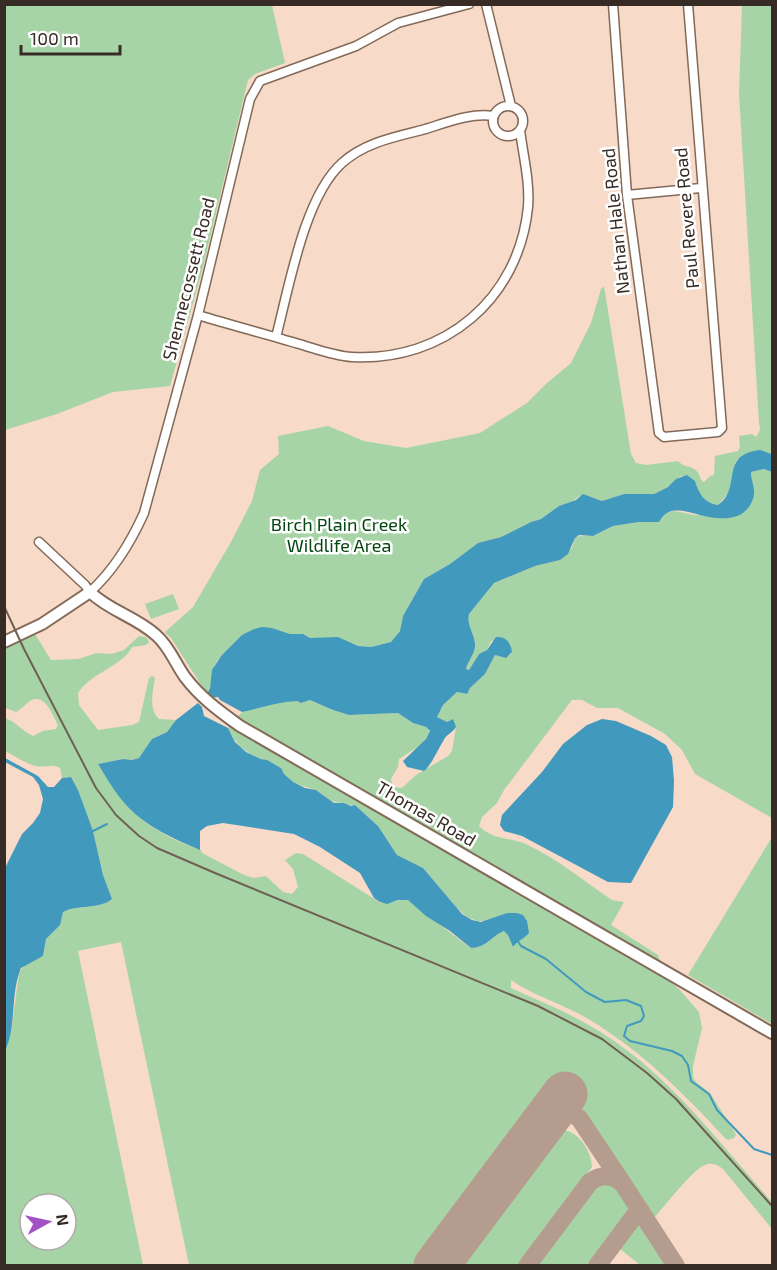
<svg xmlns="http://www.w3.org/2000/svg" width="777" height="1270" viewBox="0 0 777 1270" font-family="'Exo 2',sans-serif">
<rect width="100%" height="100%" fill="#f8dac8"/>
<!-- green -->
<path fill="#a7d4a7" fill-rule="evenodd" d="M 4,5 L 272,5 L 285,63 L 255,74 L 248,80 L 202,271 L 170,386 L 113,392 L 57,414 L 5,430 Z
M 742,5 L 772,5 L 772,454 C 758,449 749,452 736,461 L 729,492 L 718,505 C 706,504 698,496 696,484 L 681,476 L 668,487 L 654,494 L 624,494 L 602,501 L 592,497 L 580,496 L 571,502 L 559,506 L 541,519 L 531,522 L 501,537 L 478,543 L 450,564 L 424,579 L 403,616 L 400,631 L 391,642 L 371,647 L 355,646 L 342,639 L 310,638 L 303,634 L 290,634 L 272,628 C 253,637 222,646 214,667 C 211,676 212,685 207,694 L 171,638 L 165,632 L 193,607 L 231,542 L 252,501 L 260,470 L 279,454 L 278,436 L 328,426 L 364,441 L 406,448 L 480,433 L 527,403 L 547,383 L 571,363 L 591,323 L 601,289 L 604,286 L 631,454 L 636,463 L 646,465 L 678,461 C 686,470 697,463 701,480 L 704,482 L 710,476 L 714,475 L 715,456 L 738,451 L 740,447 L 739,436 L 752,434 L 756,437 L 760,430 L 759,423 L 739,94 Z
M 764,469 L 772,472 L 772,818 L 695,774 L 682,750 L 665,734 L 618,708 L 597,708 L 582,700 L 572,700 L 504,790 L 497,803 L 482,817 L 479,826 C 492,840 509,837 526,844 C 556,858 584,881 612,900 L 624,902 L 611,925 L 658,955 L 667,979 L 680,990 L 699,1012 L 702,1028 L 693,1066 L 693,1077 L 696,1082 L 710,1093 L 734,1131 L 736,1135 L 734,1138 L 728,1140 L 725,1138 C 682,1092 644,1053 590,1020 C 564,1004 535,997 511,980 L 511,988 C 537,1000 563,1010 587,1024 C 663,1066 715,1138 772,1202 L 772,1229 L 723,1169 C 718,1165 711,1162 705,1165 C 693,1169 664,1207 654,1218 L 587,1114 L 576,1103 L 553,1085 L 417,1265 L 189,1265 L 121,942 L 78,951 L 143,1265 L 5,1265 L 4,1051 L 12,1026 L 19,973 L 24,966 L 43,956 L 46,939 L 56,929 L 63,912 C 78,904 99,910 112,899 L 103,875 L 93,831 L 78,794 L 78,790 L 71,777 L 62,778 L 60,768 C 52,763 45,768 36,766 C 24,763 15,756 5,751 L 5,718 C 17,722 22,731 33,736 L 43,731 L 56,729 L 58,725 C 53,717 46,694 32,700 C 27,702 22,709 16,712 L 5,708 L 5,647 L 35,634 L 51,660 L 78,659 L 97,653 L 111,654 L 124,650 L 139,636 L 146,637 L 149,642 L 146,645 L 132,647 C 123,666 92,672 78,693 L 79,705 L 98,730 L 132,725 L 139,722 L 149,678 L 152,676 L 155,678 C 153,693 148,708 159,719 L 176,720 L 167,732 L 154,738 L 139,758 L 132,760 L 123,759 L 98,764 C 127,810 148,832 201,850 L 202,853 L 244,875 L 254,878 L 266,876 L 283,892 L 292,894 L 298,887 L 293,869 L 285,860 L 296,853 L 303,854 L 381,903 C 391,904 398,899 408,900 L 469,947 C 485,950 491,936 504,931 L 508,934 L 513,947 L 517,941 L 522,938 L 507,913 L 485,921 L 477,921 L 467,917 L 456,907 L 423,868 L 397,855 L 378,826 L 355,805 C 350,806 347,804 342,803 C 328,802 328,797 317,791 C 303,784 288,786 281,768 C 257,754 241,757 228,728 L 242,712 L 282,701 L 297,701 L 301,703 L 310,700 L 333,710 L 349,715 L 398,713 L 413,723 L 426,727 L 430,732 C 424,745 411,751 399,759 L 398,767 L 391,779 L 393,787 L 402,788 L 416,775 L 448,756 L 452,751 L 456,727 L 437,717 L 443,705 L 457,692 L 466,694 L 470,688 L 485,674 L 495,655 L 503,657 L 510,655 L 512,652 L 509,642 L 491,641 L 487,650 L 479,654 L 469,670 L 466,669 C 468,661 474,655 475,647 C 476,635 466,626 469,614 L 494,583 L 535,566 L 560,560 L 572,548 L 575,538 L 579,536 L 593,536 L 613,526 L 639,522 L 659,522 L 666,513 L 674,511 L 695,515 L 747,510 L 754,493 L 751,472 ZM 30,1204 L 66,1204 L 66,1240 L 30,1240 Z
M 173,594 L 179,609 L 151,619 L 145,604 Z
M 772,837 L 772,1024 L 688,975 Z
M 561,1130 C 577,1129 592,1151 592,1167 L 519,1265 L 454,1265 L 552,1137 Z
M 604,1183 C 618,1185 623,1198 630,1209 L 587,1265 L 534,1265 L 591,1190 L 597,1185 Z
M 639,1223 L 641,1224 L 667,1265 L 640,1265 L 619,1248 Z"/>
<!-- water -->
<path fill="#4199bd" d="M 760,450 L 772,454 L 772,472 L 764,469 L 751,472 C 751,480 755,487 754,495 C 752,505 746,513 737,516 C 712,525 685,505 669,512 C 664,514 662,518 659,522 L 639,522 L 613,526 L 593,536 L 579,535 L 575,538 L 568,554 L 560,560 L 535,566 L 494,583 L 469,614 C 466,626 476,635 475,647 C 474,655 468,661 466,669 L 469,670 L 479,654 L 487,650 L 496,637 C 506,636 511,643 512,652 L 506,658 L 495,655 L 485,674 L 470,688 L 467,694 L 457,692 L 443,705 L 437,717 L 447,722 L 453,719 L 456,727 C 453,732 448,734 445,738 C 439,747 431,766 424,771 L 407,767 L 403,761 L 426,739 L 430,731 L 426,727 L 413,723 L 398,713 L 349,715 L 333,710 L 310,700 L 301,703 L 297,701 C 277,702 261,708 242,712 L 220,700 L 218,697 L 211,698 L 207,694 L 210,688 L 212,670 L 221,656 L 242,635 L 254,629 L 262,627 L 272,628 L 290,634 L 303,634 L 310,638 L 338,637 L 358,646 L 371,647 L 391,642 L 400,631 L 403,616 L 424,579 L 450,564 L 478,543 L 501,537 L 531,522 L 541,519 L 559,506 L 576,500 L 583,494 L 602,501 L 624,494 L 654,494 L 668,487 L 676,479 L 687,475 L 695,481 C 699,494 704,503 718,505 C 743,488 718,455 760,450 Z
M 198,703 L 202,707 L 204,716 L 228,728 L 235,742 L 246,752 L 261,759 L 267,760 L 281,768 L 284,774 L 293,782 L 305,788 L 316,790 L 334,803 L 344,803 L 351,806 L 355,805 L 378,826 L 397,855 L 423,868 L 462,914 L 472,920 L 481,922 L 507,913 L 517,913 L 523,915 L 527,921 L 529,933 C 524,939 518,940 513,947 L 508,935 L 504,931 C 491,936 488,947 471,948 L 450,931 L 426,916 L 408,900 L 398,900 L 387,904 L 380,902 L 374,898 L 360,873 L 320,847 L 294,834 L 223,823 L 207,826 L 200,831 L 200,850 C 174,839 147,827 128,807 C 116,794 107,779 98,764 L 123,759 L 132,760 L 139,758 L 152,739 L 167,732 L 176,720 Z
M 602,719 L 616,721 L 651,736 L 666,745 L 672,757 L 674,781 L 673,807 L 631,883 L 608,882 L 522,836 L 504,831 L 500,825 L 502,815 L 542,772 L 563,744 L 587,725 Z
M 5,758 L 38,776 L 48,787 L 54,787 L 62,778 L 71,777 L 78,790 L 93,831 L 103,875 L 112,899 C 99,910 78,904 63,912 L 60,925 L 46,939 L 43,956 L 21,968 C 10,994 17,1025 5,1051 L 5,868 L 22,834 L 33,823 L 40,813 L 43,799 L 39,785 L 33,777 L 5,762 Z"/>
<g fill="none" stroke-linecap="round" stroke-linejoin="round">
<!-- stream -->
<path stroke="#4199bd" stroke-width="2" d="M 93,831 L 107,824
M 517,940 L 521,946 L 546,959 L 586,992 L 599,999 L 605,1002 L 626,1000 L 641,1006 L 644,1016 L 641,1021 L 627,1026 L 624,1036 L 630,1041 L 672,1051 L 682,1056 L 688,1065 L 691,1081 L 709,1094 L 717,1110 L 754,1149 L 772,1155"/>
<!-- taxiway -->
<path stroke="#b49c8e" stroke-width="18" d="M 544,1121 C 557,1113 566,1110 579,1118 L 623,1184
M 527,1266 L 590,1182 C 601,1174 612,1174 623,1184 L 676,1266
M 597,1266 L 635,1215 L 641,1211"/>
<!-- runway -->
<path stroke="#b49c8e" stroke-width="45" d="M 436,1266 L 565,1094"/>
<!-- minor casing -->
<g stroke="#836958" stroke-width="11">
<path id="minor" d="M 486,4 L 511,106
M 613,4 L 627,195 L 659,433 L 664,437 L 718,432 L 722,428 L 688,4
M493 121a15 15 0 1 1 30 0a15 15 0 1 1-30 0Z
M 627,195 L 701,188
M 198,315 C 231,325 265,334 299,344 C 316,349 335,356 352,357 C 444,362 519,299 528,207 C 530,181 523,155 520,130
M 276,337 C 289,288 304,197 342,163 C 364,143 394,137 422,130 C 443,124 471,112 493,116
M 39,542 L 85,585 L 90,592 C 114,570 131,542 144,513 L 198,315 L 250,99 L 260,81 L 356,46 L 398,23 L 469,4"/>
</g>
<!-- major casing -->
<g stroke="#836958" stroke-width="14">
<path id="major" d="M 4,642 L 42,624 L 90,592 C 110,611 136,617 156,635 C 169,646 175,663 185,677 C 200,697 219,711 240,726 L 772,1033"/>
</g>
<!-- minor -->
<use href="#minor" stroke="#fff" stroke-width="8"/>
<!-- major -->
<use href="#major" stroke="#fff" stroke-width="10"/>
<!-- rail -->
<path stroke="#705f55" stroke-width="2" d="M 4,606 L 24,649 L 96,788 L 116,815 L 139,836 L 157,848 L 215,873 L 538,1006 L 602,1039 L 647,1073 L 676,1099 L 772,1206"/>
</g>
<g text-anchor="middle" stroke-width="5" stroke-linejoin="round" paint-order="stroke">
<!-- street labels -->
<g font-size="18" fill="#372c25" stroke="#fff">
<text transform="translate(687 218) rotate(-95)" y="6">Paul Revere Road</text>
<text transform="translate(616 221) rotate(-96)" y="6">Nathan Hale Road</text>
<text transform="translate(189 279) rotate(-76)" y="6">Shennecossett Road</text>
<text transform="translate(426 814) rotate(30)" y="6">Thomas Road</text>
</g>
<!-- park labels -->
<g font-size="18" fill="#054510" stroke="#fff">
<text x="339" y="531">Birch Plain Creek<tspan x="339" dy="21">Wildlife Area</tspan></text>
</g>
</g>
<!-- border -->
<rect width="777" height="1270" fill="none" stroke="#372c25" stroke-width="12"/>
<!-- north arrow -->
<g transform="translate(48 1222) rotate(82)"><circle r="28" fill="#ffffff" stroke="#afaba8" stroke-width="1.5"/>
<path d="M0-4.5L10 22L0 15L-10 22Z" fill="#a153c4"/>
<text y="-9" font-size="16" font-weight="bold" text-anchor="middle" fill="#372c25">N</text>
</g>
<!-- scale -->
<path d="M21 45v9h99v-9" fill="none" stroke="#372c25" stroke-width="3"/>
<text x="30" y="45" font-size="18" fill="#372c25" stroke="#ffffff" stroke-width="4.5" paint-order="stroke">100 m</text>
</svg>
